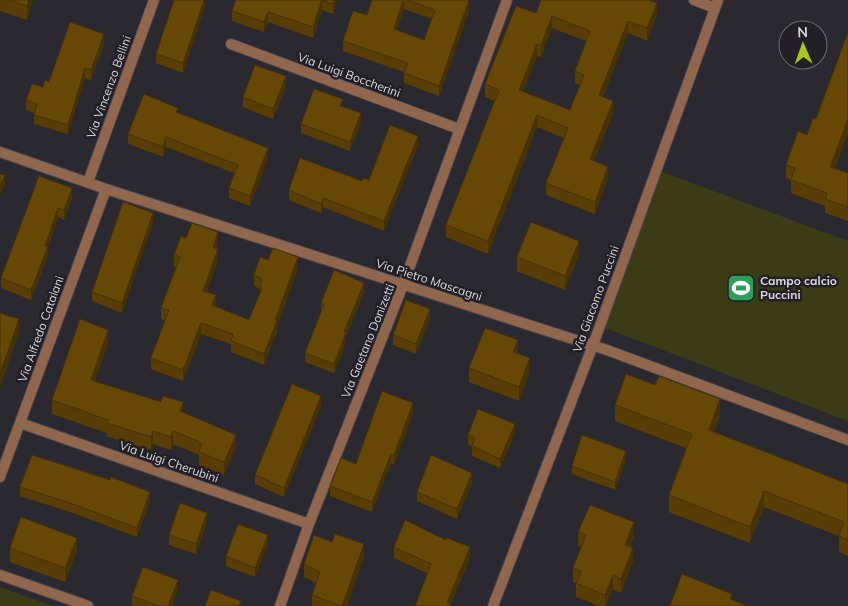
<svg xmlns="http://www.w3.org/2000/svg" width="848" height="606" viewBox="0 0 848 606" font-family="Mulish,sans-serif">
<rect width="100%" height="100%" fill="#2b2930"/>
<!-- green -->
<path fill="#3b3c15" d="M 657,170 L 848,241 L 848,421 L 600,326 Z
M 0,587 L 53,606 L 0,606 Z"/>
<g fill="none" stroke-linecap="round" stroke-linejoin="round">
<!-- minor casing -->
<g stroke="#47454c" stroke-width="12">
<path id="minor" d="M 694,0 L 715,8
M 231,44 L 459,129
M 0,152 L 106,189 L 607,350 L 848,440
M 88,182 L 154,0
M 20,423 L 309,524
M 0,477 L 106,189
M 0,575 L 88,606
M 280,606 L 309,524 L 403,285 L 507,0
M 493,606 L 593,345 L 718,0"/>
</g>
<!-- minor -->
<use href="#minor" stroke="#90674d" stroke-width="10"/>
</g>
<!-- wall -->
<path fill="#583d04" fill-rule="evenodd" d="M 0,0 L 33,0 L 27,20 L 0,11 Z
M 205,0 L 205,7 L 183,73 L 156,63 L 156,54 Z
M 236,0 L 337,0 L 333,14 L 322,10 L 313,38 L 268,22 L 264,32 L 232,21 L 232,11 Z
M 372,0 L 468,0 L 469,11 L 439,96 L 404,83 L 404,72 L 343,51 L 343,41 L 367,15 ZM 404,9 L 432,19 L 424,40 L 397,30 Z
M 536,13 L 657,15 L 647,41 L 628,33 L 603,97 L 613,113 L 594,161 L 608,179 L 595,214 L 546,195 L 546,183 L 564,138 L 537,127 L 488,254 L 446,237 L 446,225 L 495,101 L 485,97 L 485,84 ZM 552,28 L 586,41 L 575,71 L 575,83 L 580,85 L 570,110 L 523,92 L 537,56 L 541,57 Z
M 848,32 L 848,133 L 835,168 L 848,173 L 848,221 L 825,213 L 825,206 L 791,193 L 791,180 L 786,178 L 786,165 L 807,135 L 816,119 Z
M 104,44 L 91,80 L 85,78 L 68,134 L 34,124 L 34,113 L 26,110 L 26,100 L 49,82 Z
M 286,86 L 273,119 L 243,107 L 243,97 Z
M 343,107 L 361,123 L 350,151 L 301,133 L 301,124 Z
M 178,113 L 268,158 L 250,206 L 229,198 L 229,188 L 234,173 L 166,147 L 163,157 L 128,144 L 128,134 Z
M 418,145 L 384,231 L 323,207 L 321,213 L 289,200 L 289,190 L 369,180 Z
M 39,176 L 72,198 L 64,220 L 58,217 L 48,247 L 48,256 L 31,300 L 1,288 L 1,278 Z
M 153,222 L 122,313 L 92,301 L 92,292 Z
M 186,238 L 218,243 L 216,249 L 218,260 L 207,292 L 216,306 L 249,320 L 260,295 L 260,289 L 254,286 L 254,275 L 298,268 L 277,327 L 277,332 L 264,365 L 231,352 L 231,344 L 201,334 L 183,381 L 151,369 L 151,358 L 165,320 L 161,319 L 161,308 L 176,267 L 174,267 L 174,255 Z
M 579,254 L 565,290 L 517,271 L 517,257 Z
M 364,292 L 346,337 L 346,342 L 334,373 L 305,362 L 305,353 L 321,312 L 321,303 Z
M 430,319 L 416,354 L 393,345 L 393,335 Z
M 108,343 L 95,381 L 183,412 L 236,448 L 224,475 L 199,465 L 199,455 L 173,444 L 171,450 L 153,444 L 151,450 L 107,436 L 107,433 L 52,414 L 52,400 Z
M 518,353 L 530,372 L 519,401 L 469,382 L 469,368 Z
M 615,405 L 720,415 L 714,432 L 848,484 L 848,556 L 839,552 L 839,536 L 764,507 L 750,543 L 669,512 L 669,495 L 686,448 L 615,421 Z
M 321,406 L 284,497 L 255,484 L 255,475 Z
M 413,413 L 394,465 L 391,463 L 372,512 L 330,496 L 330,486 Z
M 515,434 L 500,468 L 472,456 L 472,446 L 468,444 L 468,435 Z
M 626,459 L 615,490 L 572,474 L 572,466 Z
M 110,480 L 150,501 L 137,537 L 73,513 L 20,496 L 20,487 Z
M 472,482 L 457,519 L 417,501 L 417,492 Z
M 207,522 L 196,554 L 169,545 L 169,535 Z
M 578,532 L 634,536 L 630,547 L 633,562 L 621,593 L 613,589 L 606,606 L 599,606 L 576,597 L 576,583 L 573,582 L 573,568 L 582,547 L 578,546 Z
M 268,544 L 255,577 L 226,566 L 226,556 Z
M 394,547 L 470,558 L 450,606 L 427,573 L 394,558 Z
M 10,548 L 77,551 L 65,582 L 10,562 Z
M 364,557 L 347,606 L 312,606 L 312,595 L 316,583 L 304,577 L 304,564 Z
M 178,590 L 172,606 L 134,606 L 132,605 L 132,596 Z"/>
<!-- shaded-wall -->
<path fill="#473204" d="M 29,0 L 33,0 L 27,20 L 27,6 Z
M 204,0 L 205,0 L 205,7 L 183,73 L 183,63 Z
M 322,0 L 322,10 L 313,38 L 313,27 Z
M 334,0 L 337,0 L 333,14 L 333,4 Z
M 404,0 L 404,9 L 394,39 L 394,29 Z
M 469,0 L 469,11 L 439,96 L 439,86 Z
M 657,3 L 657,15 L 647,41 L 647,28 Z
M 268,12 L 268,22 L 264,32 L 264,22 Z
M 552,16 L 552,28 L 541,57 L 541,45 Z
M 628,21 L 628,33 L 599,108 L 599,95 Z
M 104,34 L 104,44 L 91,80 L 91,70 Z
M 537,44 L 537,56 L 519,103 L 519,90 Z
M 85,68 L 85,78 L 68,134 L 68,125 Z
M 286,76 L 286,86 L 273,119 L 273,109 Z
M 613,101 L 613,113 L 590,171 L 590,159 Z
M 361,113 L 361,123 L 350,151 L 350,142 Z
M 537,115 L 537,127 L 488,254 L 488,241 Z
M 848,119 L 848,133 L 830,180 L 830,167 Z
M 418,136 L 418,145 L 384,231 L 384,221 Z
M 166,137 L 166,147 L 163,157 L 163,147 Z
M 268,148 L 268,158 L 250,206 L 250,196 Z
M 608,167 L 608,179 L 595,214 L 595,202 Z
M 5,175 L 5,185 L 0,195 L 0,186 Z
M 72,188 L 72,198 L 64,220 L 64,210 Z
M 323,198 L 323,207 L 321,213 L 321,204 Z
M 58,208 L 58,217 L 48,247 L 48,256 L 31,300 L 31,290 Z
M 153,213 L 153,222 L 122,313 L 122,303 Z
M 218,232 L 218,243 L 213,259 L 213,248 Z
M 579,241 L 579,254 L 565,290 L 565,276 Z
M 218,249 L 218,260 L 203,302 L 203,291 Z
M 298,257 L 298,268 L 277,327 L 277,332 L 264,365 L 264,354 Z
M 364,283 L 364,292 L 346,337 L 346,342 L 334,373 L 334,364 L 344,332 Z
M 216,295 L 216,307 L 212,305 Z
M 430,309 L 430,319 L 416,354 L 416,344 Z
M 19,319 L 19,333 L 0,388 L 0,374 Z
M 201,323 L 201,334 L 183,381 L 183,370 Z
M 108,330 L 108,343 L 91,393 L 91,380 Z
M 518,340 L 518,354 L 513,352 Z
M 530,358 L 530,372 L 519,401 L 519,387 Z
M 321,396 L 321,406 L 284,497 L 284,488 Z
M 720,399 L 720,415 L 709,446 L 709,430 Z
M 183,402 L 183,415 L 180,411 Z
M 413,403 L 413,413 L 394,465 L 394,455 Z
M 515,424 L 515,434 L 500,468 L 500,459 Z
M 153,431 L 153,444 L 151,450 L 151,437 Z
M 173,431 L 173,444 L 171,450 L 171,437 Z
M 236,435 L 236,448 L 224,475 L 224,462 Z
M 626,451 L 626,459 L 615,490 L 615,482 Z
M 391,454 L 391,463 L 372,512 L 372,502 Z
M 472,473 L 472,482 L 457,519 L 457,509 Z
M 764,491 L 764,507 L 750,543 L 750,527 Z
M 150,492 L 150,501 L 137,537 L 137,528 Z
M 207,513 L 207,522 L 196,554 L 196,544 Z
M 634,522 L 634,536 L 625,559 L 625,545 Z
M 268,535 L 268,544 L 255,577 L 255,568 Z
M 77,538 L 77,551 L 65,582 L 65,568 Z
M 364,544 L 364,557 L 347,606 L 342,606 Z
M 470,547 L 470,558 L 450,606 L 447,606 L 447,602 Z
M 633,548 L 633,562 L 621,593 L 621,579 Z
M 613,575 L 613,589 L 606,606 L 605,606 L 605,595 Z
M 178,580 L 178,590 L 172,606 L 168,606 Z"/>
<!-- building -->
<path fill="#664705" stroke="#473204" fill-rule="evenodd" d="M 9,0 L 29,0 L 27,6 Z
M 174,0 L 204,0 L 183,63 L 156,54 Z
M 236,0 L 334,0 L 333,4 L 322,0 L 313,27 L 268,12 L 264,22 L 232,11 Z
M 372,0 L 403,0 L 394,29 L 424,40 L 435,10 L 407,0 L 469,0 L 439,86 L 404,73 L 408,63 L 343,41 L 353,11 L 367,15 Z
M 541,0 L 649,0 L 657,3 L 647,28 L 628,21 L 599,95 L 613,101 L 590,159 L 608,167 L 595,202 L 546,183 L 568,128 L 537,115 L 488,241 L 446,225 L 499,90 L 485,84 L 516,6 L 536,13 ZM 552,16 L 590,31 L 575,71 L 584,75 L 570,110 L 519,90 L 537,44 L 541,45 Z
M 70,22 L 104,34 L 91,70 L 85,68 L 68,125 L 34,115 L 37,104 L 26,100 L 32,84 L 43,87 L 45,80 L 49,82 Z
M 848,32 L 848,119 L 830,167 L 848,173 L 848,207 L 825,199 L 827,193 L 791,180 L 795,168 L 786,165 L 798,131 L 807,135 L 813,118 L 816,119 Z
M 255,65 L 286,76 L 273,109 L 243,97 Z
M 314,89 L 343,99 L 340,106 L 361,113 L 350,142 L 301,124 Z
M 144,94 L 178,108 L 176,112 L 268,148 L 250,196 L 229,188 L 238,165 L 166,137 L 163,147 L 128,134 Z
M 390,125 L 418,136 L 384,221 L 323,198 L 321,204 L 289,190 L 300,158 L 362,181 L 363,178 L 369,180 Z
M 0,174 L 5,175 L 0,186 Z
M 39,176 L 72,188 L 64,210 L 58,208 L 45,246 L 48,247 L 31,290 L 1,278 Z
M 123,202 L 153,213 L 122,303 L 92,292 Z
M 531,222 L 579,241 L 565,276 L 517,257 Z
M 192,223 L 218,232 L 213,248 L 218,249 L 203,291 L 216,295 L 212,305 L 249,320 L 262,288 L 260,287 L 262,279 L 254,275 L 260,257 L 268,260 L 273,248 L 298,257 L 275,320 L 277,321 L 264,354 L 231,341 L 233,334 L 201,323 L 183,370 L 151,358 L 169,310 L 161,308 L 180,257 L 174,255 L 181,236 L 186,238 Z
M 334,270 L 364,283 L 344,332 L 346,332 L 334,364 L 305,353 L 324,304 L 321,303 Z
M 406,300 L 430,309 L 416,344 L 393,335 Z
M 0,313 L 19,319 L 0,374 Z
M 80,319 L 108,330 L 91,380 L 161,402 L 163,396 L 183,402 L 180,411 L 236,435 L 224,462 L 199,452 L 202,443 L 173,431 L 171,437 L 153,431 L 151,437 L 107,423 L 108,420 L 52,400 Z
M 485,328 L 518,340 L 513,352 L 530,358 L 519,387 L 469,368 Z
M 626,374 L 655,385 L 659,376 L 720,399 L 709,430 L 848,484 L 848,540 L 839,536 L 844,522 L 764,491 L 750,527 L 669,495 L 692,434 L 615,405 Z
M 292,384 L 321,396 L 284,488 L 255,475 Z
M 382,391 L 413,403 L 394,455 L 391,454 L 372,502 L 330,486 L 341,458 L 356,464 Z
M 478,409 L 515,424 L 500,459 L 472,446 L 475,438 L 468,435 Z
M 582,435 L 626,451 L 615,482 L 572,466 Z
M 32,455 L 110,480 L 111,477 L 150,492 L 137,528 L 73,504 L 20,487 Z
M 431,455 L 472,473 L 457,509 L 417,492 Z
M 180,503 L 207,513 L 196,544 L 169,535 Z
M 590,505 L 634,522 L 625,545 L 633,548 L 621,579 L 613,575 L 605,595 L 576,583 L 581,571 L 573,568 L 586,535 L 578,532 Z
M 21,517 L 77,538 L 65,568 L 10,548 Z
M 405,520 L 446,540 L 447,538 L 470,547 L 447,602 L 450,603 L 449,606 L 415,606 L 431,564 L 394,547 Z
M 238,524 L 268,535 L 255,568 L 226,556 Z
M 335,534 L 364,544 L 342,606 L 312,595 L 320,572 L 304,564 L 314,535 L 332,542 Z
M 143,567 L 178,580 L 168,606 L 160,606 L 132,596 Z
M 682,574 L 732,594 L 730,599 L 747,606 L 670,606 Z
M 211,590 L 241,601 L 239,606 L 205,606 Z"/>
<!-- icons -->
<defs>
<g id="stadium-square" transform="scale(1.4375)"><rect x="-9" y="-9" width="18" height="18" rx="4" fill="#2e9e5b" stroke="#222026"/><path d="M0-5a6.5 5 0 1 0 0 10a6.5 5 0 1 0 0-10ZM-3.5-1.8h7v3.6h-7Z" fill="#fff"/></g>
</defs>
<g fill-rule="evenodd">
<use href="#stadium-square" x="741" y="288"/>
</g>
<g text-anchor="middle" stroke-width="5" stroke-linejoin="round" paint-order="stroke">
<!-- street labels -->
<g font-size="12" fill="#d9d7dc" stroke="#222026">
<text transform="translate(349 75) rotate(20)" y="4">Via Luigi Boccherini</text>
<text transform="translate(109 87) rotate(-70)" y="4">Via Vincenzo Bellini</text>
<text transform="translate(429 280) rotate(18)" y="4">Via Pietro Mascagni</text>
<text transform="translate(596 299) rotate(-70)" y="4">Via Giacomo Puccini</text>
<text transform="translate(41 329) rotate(-70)" y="4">Via Alfredo Catalani</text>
<text transform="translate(368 341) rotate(-68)" y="4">Via Gaetano Donizetti</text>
<text transform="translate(169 462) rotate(19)" y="4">Via Luigi Cherubini</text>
</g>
<!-- poi labels -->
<g font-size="12" font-weight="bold" fill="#d9d7dc" stroke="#222026" text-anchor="start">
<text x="760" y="285">Campo calcio<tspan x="760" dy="14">Puccini</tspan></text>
</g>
</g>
<!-- north arrow -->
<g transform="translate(803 45) rotate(358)"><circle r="24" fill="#222026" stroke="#6b696f"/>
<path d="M0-4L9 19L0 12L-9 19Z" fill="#abc614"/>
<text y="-8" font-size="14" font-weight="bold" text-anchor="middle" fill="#d9d7dc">N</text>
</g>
</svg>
